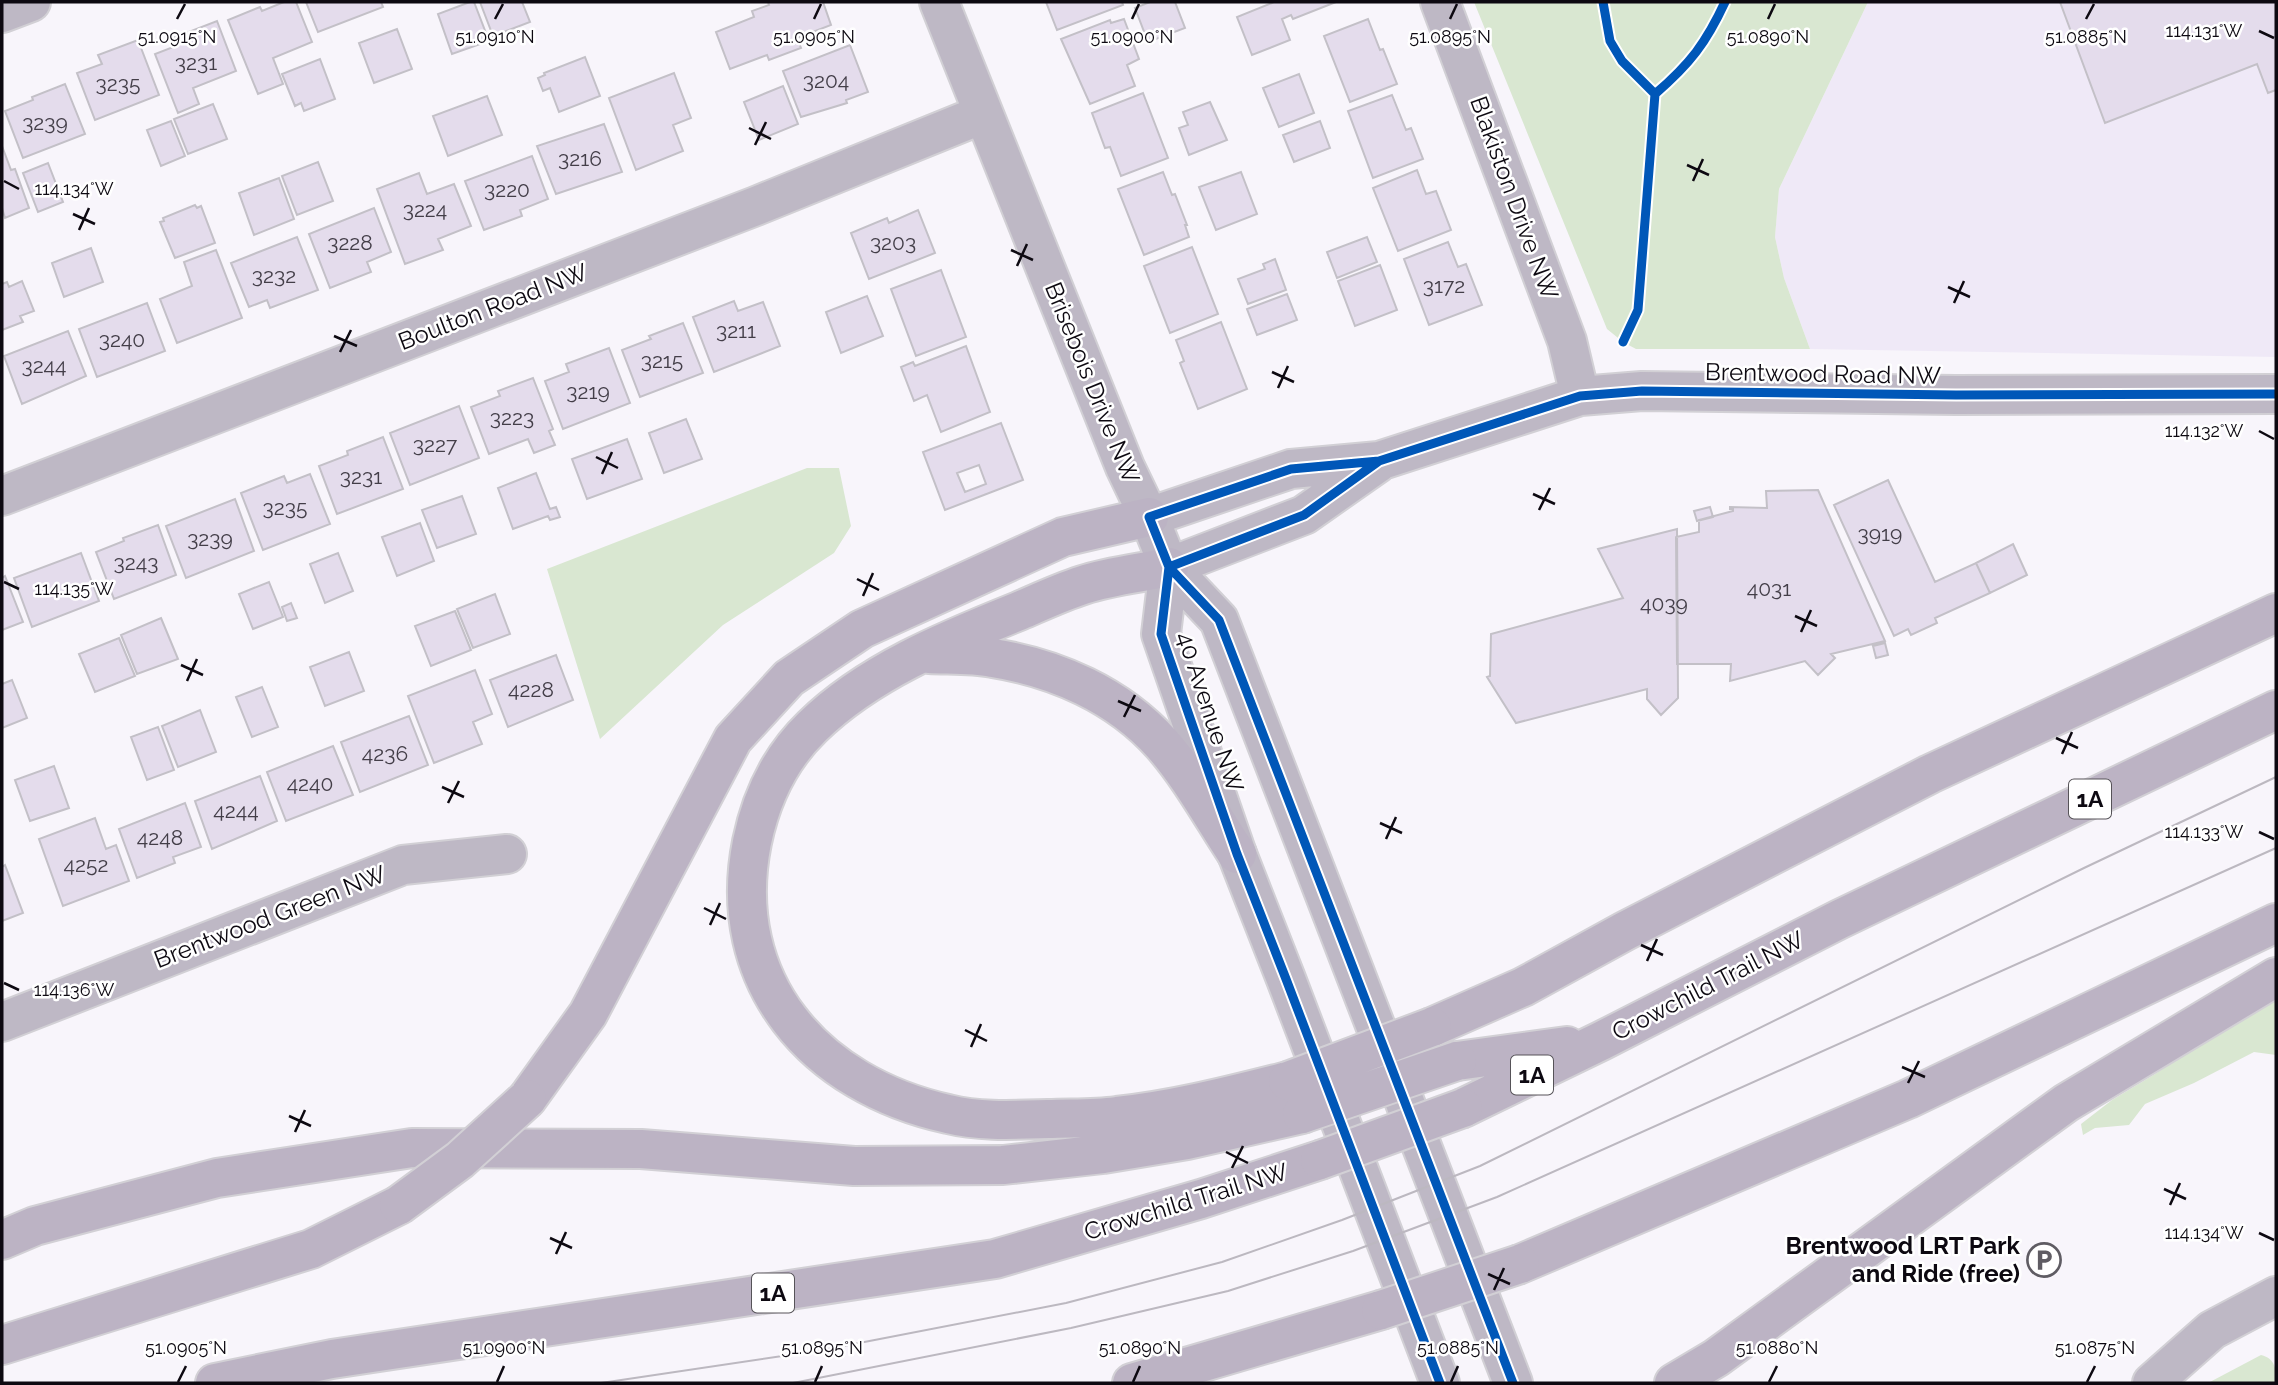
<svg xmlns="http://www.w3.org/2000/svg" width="2278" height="1385" viewBox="0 0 2278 1385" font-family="Raleway,sans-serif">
<rect width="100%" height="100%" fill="#f8f5fb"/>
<!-- built -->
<path fill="#efe9f7" d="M 1868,2 L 2276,2 L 2276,357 L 1810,349 L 1784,278 L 1775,237 L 1779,189 Z"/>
<!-- green -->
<path fill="#d9e7d1" d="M 1474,2 L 1868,2 L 1779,189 L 1775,237 L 1784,278 L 1810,349 L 1636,349 L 1623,342 L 1607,329 Z
M 807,468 L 839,468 L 851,526 L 834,553 L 723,625 L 600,739 L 547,569 Z
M 2276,999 L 2276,1055 L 2254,1052 L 2194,1083 L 2145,1104 L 2129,1125 L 2095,1128 L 2083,1135 L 2081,1124 L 2112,1100 L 2155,1074 L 2204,1041 Z
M 2261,1355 C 2276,1359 2276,1369 2276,1383 L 2208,1383 Z"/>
<!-- building -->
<path fill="#e4dcec" stroke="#c3c0c7" stroke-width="2" fill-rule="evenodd" d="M 284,2 L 296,2 L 312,42 L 273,58 L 283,84 L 258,94 L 228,20 L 260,7 L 262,11 Z
M 306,2 L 381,2 L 383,7 L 318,32 Z
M 470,2 L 474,2 L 489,41 L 452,54 L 438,14 Z
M 480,2 L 522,2 L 530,22 L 493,36 Z
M 768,2 L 823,2 L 831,25 L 797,38 L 801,48 L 769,60 L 767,55 L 730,69 L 716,32 L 754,17 L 752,11 L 769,5 Z
M 1046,2 L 1122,2 L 1123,5 L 1057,30 Z
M 1150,2 L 1175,2 L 1185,28 L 1148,42 L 1135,8 Z
M 1271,2 L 1336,2 L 1293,19 L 1291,15 L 1282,19 L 1290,40 L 1252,55 L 1237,17 L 1272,3 Z
M 2060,2 L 2276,2 L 2276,90 L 2268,93 L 2257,64 L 2105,123 Z
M 1124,19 L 1139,59 L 1127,65 L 1135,86 L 1090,104 L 1061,39 L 1110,20 L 1111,23 Z
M 1368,19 L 1380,50 L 1383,49 L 1397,84 L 1350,102 L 1324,36 Z
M 217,21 L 236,71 L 193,88 L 199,104 L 178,113 L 155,54 L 176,46 L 173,38 Z
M 397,29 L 412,69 L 374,83 L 359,43 Z
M 138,40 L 159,95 L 95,120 L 77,73 L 102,64 L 98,55 Z
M 850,45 L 868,92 L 846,100 L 847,103 L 801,117 L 783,71 Z
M 585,57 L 600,96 L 559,112 L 550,88 L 543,91 L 538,78 L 545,75 L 544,73 Z
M 320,59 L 335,99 L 304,111 L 301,103 L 295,106 L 282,74 Z
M 674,73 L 691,118 L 673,125 L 683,151 L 636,170 L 609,98 Z
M 1299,74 L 1314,113 L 1279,127 L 1263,88 Z
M 65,84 L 85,134 L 23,158 L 5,111 L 33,100 L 32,97 Z
M 783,86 L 798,124 L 759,140 L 744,102 Z
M 1143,93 L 1168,158 L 1121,176 L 1110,147 L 1105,148 L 1092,113 Z
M 1392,95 L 1406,130 L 1411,128 L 1423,159 L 1373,178 L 1348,111 Z
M 487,96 L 502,135 L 448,156 L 433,116 Z
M 1210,102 L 1227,140 L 1189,155 L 1179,128 L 1188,125 L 1183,112 Z
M 213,104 L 227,139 L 188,154 L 174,119 Z
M 171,121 L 185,156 L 161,166 L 147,130 Z
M 1320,121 L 1330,148 L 1294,162 L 1283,135 Z
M 604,124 L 622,172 L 556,194 L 537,146 Z
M 2,146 L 11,170 L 15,169 L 29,208 L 5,218 L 2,208 Z
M 532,156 L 548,199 L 520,210 L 522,216 L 484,230 L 465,181 Z
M 318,162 L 333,201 L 297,215 L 282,176 Z
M 48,163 L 63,202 L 38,212 L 23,173 Z
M 1417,170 L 1426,194 L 1436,191 L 1451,230 L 1398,251 L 1373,188 Z
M 1163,172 L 1172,195 L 1175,194 L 1187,225 L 1185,225 L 1189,237 L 1144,255 L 1118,189 Z
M 1241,172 L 1257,214 L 1216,230 L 1199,187 Z
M 419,173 L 427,194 L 454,184 L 471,226 L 438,239 L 443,250 L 405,264 L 377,189 Z
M 279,178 L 294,219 L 254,235 L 239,193 Z
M 195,205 L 197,208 L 201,206 L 215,243 L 175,258 L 160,222 L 164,221 L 163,218 Z
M 374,208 L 391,252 L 367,262 L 371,272 L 330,288 L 309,234 Z
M 918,210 L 935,253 L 869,279 L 851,233 L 887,218 L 889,223 Z
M 297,237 L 318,290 L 270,308 L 267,300 L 249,307 L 231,263 Z
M 1367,237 L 1377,262 L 1337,278 L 1327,252 Z
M 1448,242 L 1458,267 L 1466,264 L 1482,305 L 1429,325 L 1404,259 Z
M 1192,247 L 1218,314 L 1170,333 L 1144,266 Z
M 91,248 L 103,282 L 64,297 L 52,263 Z
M 216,250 L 242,318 L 177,343 L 160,299 L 192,286 L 184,262 Z
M 1275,259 L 1286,290 L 1248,304 L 1238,279 L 1265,269 L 1263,264 Z
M 1380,265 L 1397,310 L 1355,326 L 1338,281 Z
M 941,270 L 966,337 L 916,356 L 891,289 Z
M 22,281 L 34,311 L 20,316 L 23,322 L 2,330 L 2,284 L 7,282 L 9,287 Z
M 1287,294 L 1297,320 L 1257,335 L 1247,309 Z
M 867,296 L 883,336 L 841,353 L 826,312 Z
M 734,301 L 738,311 L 763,302 L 780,346 L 714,372 L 693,317 Z
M 147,303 L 165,351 L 97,377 L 79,329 Z
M 1221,322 L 1247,389 L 1198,409 L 1180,363 L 1184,361 L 1176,340 Z
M 683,323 L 703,373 L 640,397 L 622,350 L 651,339 L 649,336 Z
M 68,331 L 86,376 L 22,404 L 4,356 Z
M 966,346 L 990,412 L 941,432 L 927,395 L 914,401 L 901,367 L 913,362 L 915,366 Z
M 609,348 L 630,403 L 563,429 L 545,381 L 569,372 L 566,364 Z
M 533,378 L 553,429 L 549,431 L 555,445 L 534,453 L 528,439 L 489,454 L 471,407 L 500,396 L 498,391 Z
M 459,406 L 479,458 L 410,485 L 390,433 Z
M 686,419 L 702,459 L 664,473 L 649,433 Z
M 1001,423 L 1023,480 L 945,510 L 923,452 ZM 979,465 L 986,484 L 965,492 L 957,473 Z
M 383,437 L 403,489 L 337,514 L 319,466 L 348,455 L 347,451 Z
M 627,439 L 642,479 L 587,499 L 572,459 Z
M 536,473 L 550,509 L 556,507 L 560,517 L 550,520 L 548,516 L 513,529 L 498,488 Z
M 310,474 L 330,524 L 263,550 L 241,493 L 284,476 L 287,483 Z
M 1888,480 L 1935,582 L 1976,563 L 1990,593 L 1935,618 L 1937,623 L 1911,635 L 1908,629 L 1894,636 L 1834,505 Z
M 1818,490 L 1885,641 L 1831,654 L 1835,658 L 1818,675 L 1805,661 L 1730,681 L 1731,664 L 1677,664 L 1676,537 L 1699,532 L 1699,520 L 1733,511 L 1733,509 L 1730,509 L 1730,507 L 1767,508 L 1766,491 Z
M 462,496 L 476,534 L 437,548 L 422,510 Z
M 235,499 L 254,551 L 186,578 L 166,526 Z
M 1710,507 L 1713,517 L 1697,521 L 1694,511 Z
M 420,523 L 434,561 L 397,576 L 382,537 Z
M 158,525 L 176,575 L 114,599 L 96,552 L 124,541 L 123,538 Z
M 1677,529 L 1678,698 L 1661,715 L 1647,699 L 1647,689 L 1516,723 L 1487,677 L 1490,676 L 1491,634 L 1623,598 L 1598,549 Z
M 2013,544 L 2027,575 L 1990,593 L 1976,563 Z
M 81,553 L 99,601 L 32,627 L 14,578 Z
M 338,553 L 353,591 L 325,603 L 310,564 Z
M 5,576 L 23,622 L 2,630 L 2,578 Z
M 269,582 L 283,617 L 253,629 L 239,594 Z
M 495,594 L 510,634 L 473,648 L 457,609 Z
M 291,603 L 297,618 L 287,621 L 282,607 Z
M 455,611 L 471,650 L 431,666 L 415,626 Z
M 161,618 L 178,659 L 137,674 L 121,635 Z
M 119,638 L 135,676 L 95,692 L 79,654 Z
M 1885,643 L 1888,655 L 1876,658 L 1873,646 Z
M 349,652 L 364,691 L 325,706 L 310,667 Z
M 556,655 L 573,700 L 508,727 L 490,680 Z
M 475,670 L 492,714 L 473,722 L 482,744 L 434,763 L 408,696 Z
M 12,680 L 27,718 L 2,728 L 2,684 Z
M 262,687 L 278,727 L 252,737 L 236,697 Z
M 200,710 L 216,752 L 178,767 L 162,726 Z
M 409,716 L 428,765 L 360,792 L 341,742 Z
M 158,727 L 174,770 L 147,780 L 131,737 Z
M 333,746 L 353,795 L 286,821 L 267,772 Z
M 54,766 L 69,808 L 30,821 L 15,780 Z
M 260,776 L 277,821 L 212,849 L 195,801 Z
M 185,803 L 201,847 L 173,857 L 175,863 L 137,878 L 119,829 Z
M 95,818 L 106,849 L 116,845 L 129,881 L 63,906 L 39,839 Z
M 5,865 L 23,913 L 2,921 L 2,867 Z"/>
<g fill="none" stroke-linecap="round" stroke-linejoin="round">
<!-- minor casing -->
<g stroke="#d2d0d5" stroke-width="42">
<path id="minor" d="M 939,2 L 1125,467 L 1149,517 L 1169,567 L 1219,620 L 1513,1383
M 1440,2 L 1567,341 L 1580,396
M 2,13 L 31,2
M 2,496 L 756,206 L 983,114
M 1149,517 L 1291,469 L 1379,461 L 1580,396 L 1642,391 L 1956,395 L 2276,394
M 1169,567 L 1161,634 L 1237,854 L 1286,979 L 1440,1383
M 1169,567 L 1304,515 L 1378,463
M 2,1022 L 403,865 L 507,854
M 2152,1383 L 2212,1330 L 2276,1296"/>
</g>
<!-- highway casing -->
<g stroke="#d2d0d5" stroke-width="42">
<path id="highway" d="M 1169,567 C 1141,573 1110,576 1083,585 C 1061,592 1040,602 1019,611 C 947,640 868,672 812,727 C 780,758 761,798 752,842 C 724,982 815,1085 948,1114 C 980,1122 1014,1120 1048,1119 C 1070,1118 1094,1119 1117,1116 C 1175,1110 1232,1095 1288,1081
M 929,654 C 950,655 973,654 993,658 C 1056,668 1118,695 1162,744 C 1191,777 1213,818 1237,854
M 1432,1027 L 1523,987 L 1625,931 L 1930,774 L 2276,613
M 1457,1061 L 1567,1046
M 527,1099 L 588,1014 L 733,739 L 789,678 L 862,629 L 1063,537 L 1149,517
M 1463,1108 L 1601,1041 L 1840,919 L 2276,710
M 2,1240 L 35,1226 L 217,1178 L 412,1148 L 641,1149 L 854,1166 L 1003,1165 L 1103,1154 L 1187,1140 L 1302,1114
M 1520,1264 L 1908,1099 L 2276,923
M 2,1345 L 311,1249 L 399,1205
M 215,1383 L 332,1359 L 995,1259 L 1201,1199 L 1320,1160
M 1132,1383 L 1381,1310
M 1674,1383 L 1716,1358 L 2066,1103 L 2276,977"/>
</g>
<!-- minor -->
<use href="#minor" stroke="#beb8c5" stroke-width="38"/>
<!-- highway -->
<use href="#highway" stroke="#bcb3c4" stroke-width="38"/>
<!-- tram -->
<path stroke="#bcb8c0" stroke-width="2" d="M 601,1383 L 823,1350 L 1066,1303 L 1222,1262 L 1342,1220 L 1480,1166 L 2084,868 L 2276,777
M 793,1383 L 1071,1328 L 1228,1291 L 1353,1251 L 1497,1197 L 2276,848"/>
<!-- highway-bridge casing -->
<g stroke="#d2d0d5" stroke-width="42" stroke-linecap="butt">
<path id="highway-bridge" d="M 1288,1081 L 1432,1027
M 1302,1114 L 1457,1061
M 1320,1160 L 1463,1108
M 399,1205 L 460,1160 L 527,1099
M 1381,1310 L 1520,1264"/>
</g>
<!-- highway-bridge -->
<use href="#highway-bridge" stroke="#bcb3c4" stroke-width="38"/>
<!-- cycleway casing -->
<g stroke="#fff" stroke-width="13">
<path id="cycleway" d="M 1603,2 L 1610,41 L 1622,61 L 1655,94
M 1623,342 L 1638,310 L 1655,94 C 1690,64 1706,43 1725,2
M 1169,567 L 1161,634 L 1237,854 L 1286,979 L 1440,1383
M 1169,567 L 1304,515 L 1379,461
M 1513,1383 L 1219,620 L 1169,567 L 1149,517 L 1291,469 L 1379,461 L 1580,396 L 1642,391 L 1956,395 L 2276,394"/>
</g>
<!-- cycleway -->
<use href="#cycleway" stroke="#0057b8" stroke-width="9"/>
</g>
<!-- ticks -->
<path fill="none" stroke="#0d0911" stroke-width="2.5" d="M 177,19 L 185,4M 495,19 L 503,4M 814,19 L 821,4M 1132,19 L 1139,4M 1450,19 L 1457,4M 1768,19 L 1775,4M 2086,19 L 2094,4M 2259,31 L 2274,38M 749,128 L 771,139M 755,145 L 766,122M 1687,165 L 1709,175M 4,181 L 19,189M 1693,181 L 1703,159M 73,214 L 95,224M 79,230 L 89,208M 1011,250 L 1033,260M 1017,266 L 1027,244M 1948,287 L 1970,297M 1954,303 L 1964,281M 334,336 L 357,346M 340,352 L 351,330M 1272,372 L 1294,382M 1278,388 L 1288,366M 2259,431 L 2274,439M 596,457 L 618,468M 602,474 L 612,452M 1533,494 L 1555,504M 1539,510 L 1550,488M 857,579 L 879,590M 4,582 L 19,589M 863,596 L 873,573M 1795,616 L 1817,626M 1801,632 L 1811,610M 181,665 L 203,675M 187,681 L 197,659M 1118,701 L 1141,711M 1124,717 L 1135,695M 2056,738 L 2078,748M 2062,754 L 2072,732M 442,787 L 464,797M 448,803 L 459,781M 1380,823 L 1402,833M 2259,832 L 2274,839M 1386,839 L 1396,817M 704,908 L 726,919M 710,925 L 720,903M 1641,945 L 1663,955M 1647,961 L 1657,939M 4,983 L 19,990M 965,1030 L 987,1041M 971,1047 L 981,1024M 1902,1067 L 1925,1077M 1908,1083 L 1919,1061M 289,1116 L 311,1126M 295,1132 L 305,1110M 1226,1152 L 1248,1163M 1232,1168 L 1243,1146M 2164,1189 L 2186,1199M 2170,1205 L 2180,1183M 2259,1233 L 2274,1240M 550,1238 L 572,1248M 556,1254 L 566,1232M 1488,1274 L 1510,1284M 1494,1290 L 1504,1268M 178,1382 L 186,1366M 497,1382 L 504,1366M 815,1382 L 822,1366M 1133,1382 L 1140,1366M 1451,1382 L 1458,1366M 1769,1382 L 1777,1366M 2087,1382 L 2095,1366"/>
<!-- icons -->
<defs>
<g id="parking-ring" transform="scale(1.75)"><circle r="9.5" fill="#fff" stroke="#5f5c63" stroke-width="1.5"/><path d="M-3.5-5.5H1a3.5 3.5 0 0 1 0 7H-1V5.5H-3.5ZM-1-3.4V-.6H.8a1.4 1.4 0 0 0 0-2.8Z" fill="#5f5c63"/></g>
</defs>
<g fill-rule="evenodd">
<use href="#parking-ring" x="2044" y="1260"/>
</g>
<g text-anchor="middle" stroke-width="5" stroke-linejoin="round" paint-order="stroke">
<!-- number labels -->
<g font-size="21" fill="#433e48">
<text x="196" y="70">3231</text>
<text x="826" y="88">3204</text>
<text x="118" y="91">3235</text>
<text x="45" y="130">3239</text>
<text x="580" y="166">3216</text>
<text x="507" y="197">3220</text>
<text x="425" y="217">3224</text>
<text x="350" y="250">3228</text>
<text x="893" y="250">3203</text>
<text x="274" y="283">3232</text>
<text x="1444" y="293">3172</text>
<text x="736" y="338">3211</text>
<text x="122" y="347">3240</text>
<text x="662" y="368">3215</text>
<text x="44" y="373">3244</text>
<text x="588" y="399">3219</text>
<text x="512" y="425">3223</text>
<text x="435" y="452">3227</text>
<text x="361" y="484">3231</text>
<text x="285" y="515">3235</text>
<text x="1880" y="541">3919</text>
<text x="210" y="546">3239</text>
<text x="136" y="570">3243</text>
<text x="1769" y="596">4031</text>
<text x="1664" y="611">4039</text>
<text x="531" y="697">4228</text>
<text x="385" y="761">4236</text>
<text x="310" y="791">4240</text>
<text x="236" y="818">4244</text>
<text x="160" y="845">4248</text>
<text x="86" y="872">4252</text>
</g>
<!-- shield labels -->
<g fill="#fff" stroke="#565358" stroke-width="2">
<rect x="2069" y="779.5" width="42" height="39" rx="5"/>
<rect x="1511" y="1055.5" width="42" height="39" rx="5"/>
<rect x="752" y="1273.5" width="42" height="39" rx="5"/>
</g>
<g font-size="23" font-weight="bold" fill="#0d0911">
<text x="2090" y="807">1A</text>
<text x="1532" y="1083">1A</text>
<text x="773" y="1301">1A</text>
</g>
<!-- street labels -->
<g font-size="24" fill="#0d0911" stroke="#fff">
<text transform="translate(1514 198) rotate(70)" y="8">Blakiston Drive NW</text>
<text transform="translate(493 307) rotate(-21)" y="8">Boulton Road NW</text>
<text transform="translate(1823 374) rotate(1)" y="8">Brentwood Road NW</text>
<text transform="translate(1092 383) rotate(68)" y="8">Brisebois Drive NW</text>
<text transform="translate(1210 712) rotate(72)" y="8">40 Avenue NW</text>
<text transform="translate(270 917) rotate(-21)" y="8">Brentwood Green NW</text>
<text transform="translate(1708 986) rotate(-27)" y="8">Crowchild Trail NW</text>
<text transform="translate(1186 1202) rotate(-17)" y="8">Crowchild Trail NW</text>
</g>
<!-- poi labels -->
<g font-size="24" font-weight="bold" fill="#0d0911" stroke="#fff" text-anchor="end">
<text x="2020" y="1254">Brentwood LRT Park<tspan x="2020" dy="28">and Ride (free)</tspan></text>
</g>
</g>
<g font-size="18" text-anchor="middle" fill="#0d0911" stroke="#fff" stroke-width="5" stroke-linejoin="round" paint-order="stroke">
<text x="2204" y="37">114.131°W</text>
<text x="177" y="43">51.0915°N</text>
<text x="495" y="43">51.0910°N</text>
<text x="814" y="43">51.0905°N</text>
<text x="1132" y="43">51.0900°N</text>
<text x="1450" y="43">51.0895°N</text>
<text x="1768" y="43">51.0890°N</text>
<text x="2086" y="43">51.0885°N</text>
<text x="74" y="195">114.134°W</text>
<text x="2204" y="437">114.132°W</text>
<text x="74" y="595">114.135°W</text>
<text x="2204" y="838">114.133°W</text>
<text x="74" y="996">114.136°W</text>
<text x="2204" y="1239">114.134°W</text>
<text x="186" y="1354">51.0905°N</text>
<text x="504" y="1354">51.0900°N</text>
<text x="822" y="1354">51.0895°N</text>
<text x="1140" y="1354">51.0890°N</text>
<text x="1777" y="1354">51.0880°N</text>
<text x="2095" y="1354">51.0875°N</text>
<text x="1458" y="1354">51.0885°N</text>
</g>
<!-- border -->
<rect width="2278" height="1385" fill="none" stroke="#0d0911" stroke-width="7"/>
</svg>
